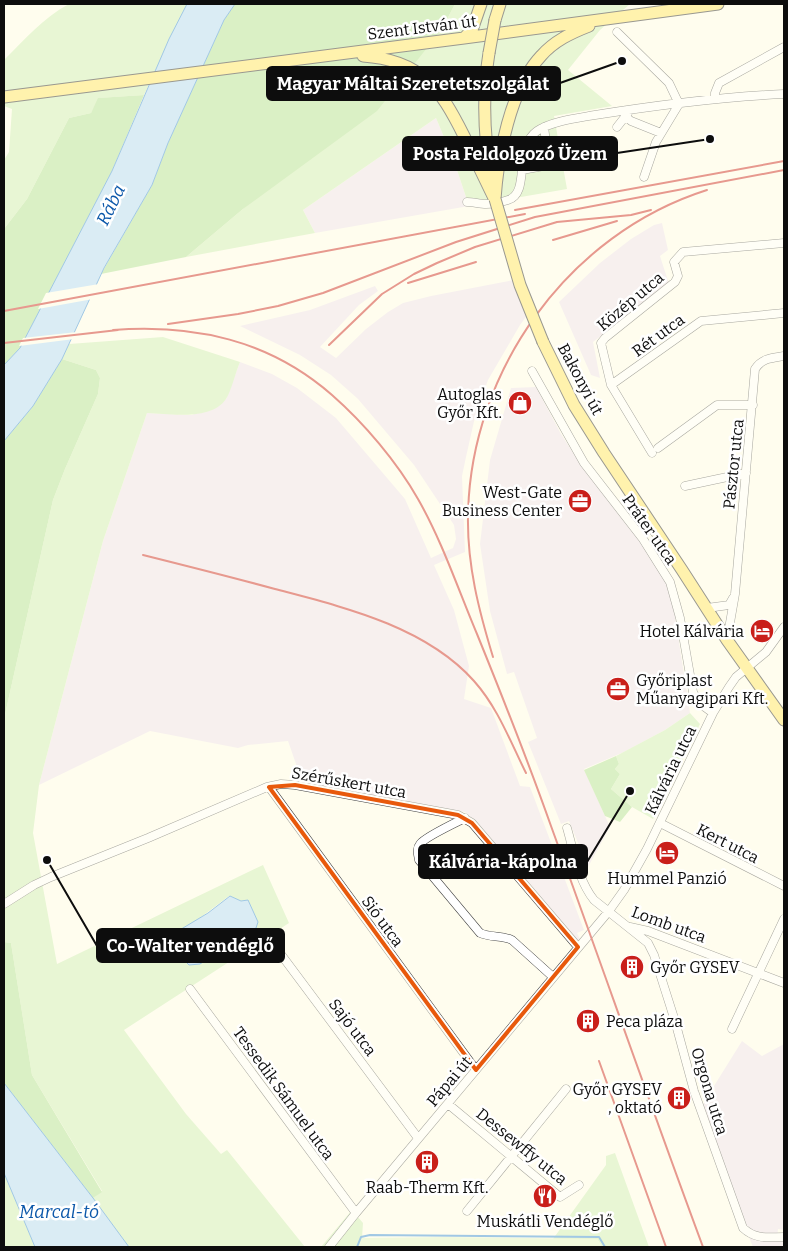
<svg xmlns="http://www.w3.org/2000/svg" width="788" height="1251" viewBox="0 0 788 1251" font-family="Bitter,serif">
<rect width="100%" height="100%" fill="#fffdee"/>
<!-- industrial -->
<path fill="#ede1ed" d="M 436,118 L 454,161 L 469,206 L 315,233 L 303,210 Z
M 662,223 L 668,250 L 660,256 L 669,284 L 593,342 L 600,378 L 591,375 L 559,302 L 600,263 L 631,239 L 654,225 Z
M 524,278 L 535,305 L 520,325 L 488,380 L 475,417 L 466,457 L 462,476 L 465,552 L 434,565 L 454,610 L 469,666 L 464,699 L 491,708 L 520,786 L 530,787 L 584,930 L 577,933 L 580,939 L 577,942 L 465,812 L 303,784 L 288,741 L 248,745 L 238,748 L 150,731 L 39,785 L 103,541 L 147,413 L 192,415 L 226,399 L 240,362 L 272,374 L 297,388 L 336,418 L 405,499 L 431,558 L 453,548 L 456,539 L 454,525 L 414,465 L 358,399 L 331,375 L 300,355 L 240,326 L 310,310 L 375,286 L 378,291 L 359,305 L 320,347 L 336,358 L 366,329 L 388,312 L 403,303 L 431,296 Z
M 536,387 L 561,434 L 579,462 L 657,563 L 671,591 L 690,713 L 665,730 L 624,752 L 584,769 L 610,827 L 588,867 L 569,821 L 561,824 L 528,742 L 537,738 L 514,672 L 507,674 L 490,611 L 480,544 L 490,460 L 511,388 Z
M 742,1041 L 762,1056 L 784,1044 L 784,1230 L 778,1229 L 777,1240 L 784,1241 L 784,1247 L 753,1247 L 709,1140 L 698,1107 L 716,1096 L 714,1086 Z"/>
<!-- green -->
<path fill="#cdedb4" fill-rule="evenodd" d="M 69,4 L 187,4 L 144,95 L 99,98 L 91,113 L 69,118 L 27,199 L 4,229 L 4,160 L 9,152 L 12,109 L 4,106 L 4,60 C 24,40 44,17 69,4 Z
M 455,4 L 630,4 L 600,30 L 568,70 L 612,106 L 554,116 L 567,189 L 469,206 L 454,161 L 436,118 L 303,210 L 315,233 L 186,257 L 243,209 L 442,29 Z
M 163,337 L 240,362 C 236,371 231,392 226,399 C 211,421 170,414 147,413 L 103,541 L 39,785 L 33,833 L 57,964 L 263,865 L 289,923 L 124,1030 L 186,1114 L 221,1154 L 227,1150 L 305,1247 L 129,1247 L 93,1198 L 102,1191 L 32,1075 L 11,943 L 4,942 L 4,719 L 53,500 L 65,469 L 98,394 L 100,378 L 96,370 L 62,359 L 69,344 ZM 229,896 L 241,901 L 189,965 L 180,956 L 172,939 Z
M 690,713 L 700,724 L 653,819 L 632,807 L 611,789 L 620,774 L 615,769 L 619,764 L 616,756 L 665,730 Z
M 615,1153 L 649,1247 L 602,1247 L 597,1239 L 553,1239 L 606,1165 L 606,1156 Z
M 4,1173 L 35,1247 L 4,1247 Z
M 352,1210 L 363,1223 L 362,1238 L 359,1247 L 321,1247 Z"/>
<!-- forest -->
<path fill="#aedf92" d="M 235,4 L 455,4 L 442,29 L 377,111 L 243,209 L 186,257 L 101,274 L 152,185 L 168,143 L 209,53 L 224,20 Z
M 144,95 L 112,171 L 49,293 L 20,348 L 4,365 L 4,229 L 27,199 L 69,118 L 91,113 L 98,98 Z
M 62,359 L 96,370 L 100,378 L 98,394 L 65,469 L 53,500 L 4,719 L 4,441 L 33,406 Z
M 616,756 L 619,764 L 615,769 L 620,774 L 611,789 L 632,807 L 620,822 L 605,816 L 584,770 Z
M 4,942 L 11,943 L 32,1075 L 102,1192 L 93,1198 L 4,1083 Z"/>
<!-- pitch -->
<path fill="#e0f3c6" d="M 444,1237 L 597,1239 L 602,1247 L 359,1247 L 362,1238 Z"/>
<!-- water -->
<path fill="#add8fb" stroke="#2e87d8" d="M 187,4 L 235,4 L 224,20 L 209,53 L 168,143 L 152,185 L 104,268 L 62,359 L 33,406 L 4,441 L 4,365 L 20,348 L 112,171 L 169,39 Z
M 230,896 L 241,901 L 248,900 L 258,922 L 256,928 L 200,964 L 189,965 L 180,956 L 171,939 L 173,934 L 208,913 Z
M 4,1083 L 93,1198 L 129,1247 L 35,1247 L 4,1173 Z"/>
<!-- pier -->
<path fill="#fffdee" d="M 99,284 L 93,299 L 38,309 L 46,293 Z
M 77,332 L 74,339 L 19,346 L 23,338 Z"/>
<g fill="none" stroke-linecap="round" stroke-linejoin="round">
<!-- stream -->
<path stroke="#2e87d8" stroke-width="2" d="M 357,1247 L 361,1237 L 370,1235 L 599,1237 L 605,1247"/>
<!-- street casing -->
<g stroke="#404040" stroke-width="9">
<path id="street" d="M 617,32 L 669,83 L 679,104 L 656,142 L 644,177
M 715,99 L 715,93 L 719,83 L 784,47
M 626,117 L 631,121 L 661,133
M 617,127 L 628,113
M 522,170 L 549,165 L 544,127
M 467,202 C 473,202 480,204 486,204 C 493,204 502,202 508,200 C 531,193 513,148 537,131 C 551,121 578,118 595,115 C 658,105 721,97 784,94
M 532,371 L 584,463 L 643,539 L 670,582 L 680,618 L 693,692 L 698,702 L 713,713
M 611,385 L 701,321 L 784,313
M 658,448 L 717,405 L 753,405
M 652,453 L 611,385 L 601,343 L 605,338 L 675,282 L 678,276 L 674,262 L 683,252 L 784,243
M 685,486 L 746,473
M 707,608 L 729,605 L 733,598
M 727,640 L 735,594 L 755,369 C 762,358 772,358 784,356
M 269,787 L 476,1070
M 465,818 C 455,823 425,837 420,844 C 416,849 418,854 419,860 L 480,933 C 491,938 502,935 512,940 L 553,977
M 660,823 L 784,886
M 567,828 C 574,852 578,880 594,900 L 648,943 L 654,955 L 675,1021 L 694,1091 L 743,1228 C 756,1240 768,1237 784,1237
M 4,904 L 34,885 L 51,877 L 148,838 L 267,787 L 281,784 L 295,785 L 458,815 L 472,823 L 578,947
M 630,927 L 648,931 L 784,983
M 265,933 L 418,1138
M 190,989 L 356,1213
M 732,1029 L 784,919
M 448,1104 L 560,1197 L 579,1185
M 467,1211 L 566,1089
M 329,1247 L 356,1213 L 609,911 L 624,890 L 647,849 L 713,713 L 729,687 L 736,677 L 766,652 L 784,627"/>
</g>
<!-- primary casing -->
<g stroke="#1e1e1e" stroke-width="13">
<path id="primary" d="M 495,20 L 500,4
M 464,38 L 472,30 L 481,4
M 489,53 C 482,96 484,140 492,183
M 363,56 C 421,60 440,88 464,136 C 474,157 484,177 494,198
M 4,97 L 464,38 L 718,4
M 495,199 C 498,156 510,89 541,56 C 554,41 571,33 589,26
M 543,342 L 574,405 L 604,453 L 682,570 L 727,640 L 784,720"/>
</g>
<!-- street -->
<use href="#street" stroke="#fff" stroke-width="8"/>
<!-- primary -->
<use href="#primary" stroke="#ffe45e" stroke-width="11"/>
<!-- rail -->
<path stroke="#c91f1a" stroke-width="2" d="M 515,210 L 784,161
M 553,240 L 617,221
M 408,283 L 476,262
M 4,311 L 525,214
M 168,324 L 238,314 L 278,306 L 323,293 L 456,242 L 535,217 L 784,170
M 113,330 C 195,324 269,340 332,395 C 364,423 397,462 418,499 C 442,541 458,589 477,634 C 503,698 528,761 551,826 C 602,966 651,1107 703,1247
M 4,343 L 118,330
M 329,345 L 382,294 L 414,274 L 437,263 L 475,247 L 557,222 L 631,215 L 651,210
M 143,555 C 187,566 231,577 275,589 C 343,607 425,626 474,681 C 498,708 510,741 526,773
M 493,657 C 479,611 467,565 468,516 C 470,371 568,234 707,190
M 599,1061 L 666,1247"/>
<!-- primary-bridge casing -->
<g stroke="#1e1e1e" stroke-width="13" stroke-linecap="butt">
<path id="primary-bridge" d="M 489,53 L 495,20
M 495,199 L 520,285 L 543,342"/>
</g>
<!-- primary-bridge -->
<use href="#primary-bridge" stroke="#ffe45e" stroke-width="11"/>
</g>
<!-- marked area -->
<path d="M0 0H788V1251H0ZM 295,785 L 458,815 L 472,823 L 578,947 L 476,1070 L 269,787 Z" fill="#fffdee" fill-opacity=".55" fill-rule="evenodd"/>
<path fill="none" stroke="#e8590c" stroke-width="4" stroke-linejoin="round" d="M 295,785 L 458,815 L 472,823 L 578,947 L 476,1070 L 269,787 Z"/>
<!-- icons -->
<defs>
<g id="shop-disc" transform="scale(1.25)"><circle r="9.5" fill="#c91f1a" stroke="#fff"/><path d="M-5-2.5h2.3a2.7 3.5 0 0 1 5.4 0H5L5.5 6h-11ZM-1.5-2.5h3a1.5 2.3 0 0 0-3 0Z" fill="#fff"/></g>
<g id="office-disc" transform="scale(1.25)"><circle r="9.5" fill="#c91f1a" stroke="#fff"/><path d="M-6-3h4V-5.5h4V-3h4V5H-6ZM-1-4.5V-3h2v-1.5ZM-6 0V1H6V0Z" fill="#fff"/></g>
<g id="hotel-disc" transform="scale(1.25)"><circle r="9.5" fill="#c91f1a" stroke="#fff"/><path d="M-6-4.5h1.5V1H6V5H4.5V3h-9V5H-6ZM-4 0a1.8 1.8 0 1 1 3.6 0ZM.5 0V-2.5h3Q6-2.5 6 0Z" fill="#fff"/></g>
<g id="building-disc" transform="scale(1.25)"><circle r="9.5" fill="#c91f1a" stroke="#fff"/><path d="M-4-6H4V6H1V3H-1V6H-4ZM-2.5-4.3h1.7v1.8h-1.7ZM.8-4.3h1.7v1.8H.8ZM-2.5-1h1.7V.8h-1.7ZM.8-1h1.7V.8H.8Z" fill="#fff"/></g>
<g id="restaurant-disc" transform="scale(1.25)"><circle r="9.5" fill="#c91f1a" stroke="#fff"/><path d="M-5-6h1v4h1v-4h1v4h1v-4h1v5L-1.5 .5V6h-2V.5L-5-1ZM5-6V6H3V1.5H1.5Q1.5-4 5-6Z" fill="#fff"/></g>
</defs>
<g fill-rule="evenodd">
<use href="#shop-disc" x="520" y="403"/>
<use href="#office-disc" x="580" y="501"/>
<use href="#hotel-disc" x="762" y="631"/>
<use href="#office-disc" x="618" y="689"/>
<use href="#hotel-disc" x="667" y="853"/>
<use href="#building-disc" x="632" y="967"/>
<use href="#building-disc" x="588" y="1021"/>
<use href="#building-disc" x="679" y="1098"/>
<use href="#building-disc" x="427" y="1162"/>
<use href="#restaurant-disc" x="545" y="1196"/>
</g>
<g text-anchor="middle" stroke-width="5" stroke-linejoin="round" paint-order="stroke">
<!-- street labels -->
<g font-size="16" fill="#0d0d0d" stroke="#fff">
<text transform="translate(422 27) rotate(-7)" y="6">Szent István út</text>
<text transform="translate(630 301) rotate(-40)" y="6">Közép utca</text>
<text transform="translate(658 335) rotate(-36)" y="6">Rét utca</text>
<text transform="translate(581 379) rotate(62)" y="6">Bakonyi út</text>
<text transform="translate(733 464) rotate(-84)" y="6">Pásztor utca</text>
<text transform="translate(650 529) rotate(55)" y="6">Práter utca</text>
<text transform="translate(670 770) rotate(-64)" y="6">Kálvária utca</text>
<text transform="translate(349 782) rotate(10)" y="6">Szérűskert utca</text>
<text transform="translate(728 843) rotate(27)" y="6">Kert utca</text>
<text transform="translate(383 921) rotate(54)" y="6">Sió utca</text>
<text transform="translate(669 924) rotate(20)" y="6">Lomb utca</text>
<text transform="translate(353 1027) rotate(53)" y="6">Sajó utca</text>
<text transform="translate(449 1081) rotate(-50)" y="6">Pápai út</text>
<text transform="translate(710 1091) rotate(73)" y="6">Orgona utca</text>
<text transform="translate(284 1093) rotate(54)" y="6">Tessedik Sámuel utca</text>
<text transform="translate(522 1146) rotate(39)" y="6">Dessewffy utca</text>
</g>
<!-- poi labels -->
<g font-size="16" fill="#0d0d0d" stroke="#fff" text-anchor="end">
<text x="502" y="400">Autoglas<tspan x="502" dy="18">Győr Kft.</tspan></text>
<text x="562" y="498">West-Gate<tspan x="562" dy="18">Business Center</tspan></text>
<text x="744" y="637">Hotel Kálvária</text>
<text x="636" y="686" text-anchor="start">Győriplast<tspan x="636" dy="18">Műanyagipari Kft.</tspan></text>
<text x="667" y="884" text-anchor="middle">Hummel Panzió</text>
<text x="650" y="973" text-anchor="start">Győr GYSEV</text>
<text x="606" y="1027" text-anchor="start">Peca pláza</text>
<text x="662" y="1095">Győr GYSEV<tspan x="662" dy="18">, oktató</tspan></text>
<text x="427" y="1193" text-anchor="middle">Raab-Therm Kft.</text>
<text x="545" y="1227" text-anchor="middle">Muskátli Vendéglő</text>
</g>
<!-- water labels -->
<g font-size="18" font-style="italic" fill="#0c58aa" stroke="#fff">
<text transform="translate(111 205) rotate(-64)" y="6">Rába</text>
<text x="59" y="1218">Marcal-tó</text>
</g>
</g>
<!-- callouts -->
<path fill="none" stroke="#0d0d0d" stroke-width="2" d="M622 61L560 83M710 139L617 153M630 791L587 862M47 860L97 946"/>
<g fill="#0d0d0d" stroke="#fff" stroke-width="2">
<circle cx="622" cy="61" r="5"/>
<circle cx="710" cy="139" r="5"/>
<circle cx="630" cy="791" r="5"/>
<circle cx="47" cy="860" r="5"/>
</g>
<g fill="#0d0d0d" stroke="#0d0d0d" stroke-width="2">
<rect x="267" y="67" width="293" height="33" rx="5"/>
<rect x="403" y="137" width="214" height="33" rx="5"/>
<rect x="419" y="845" width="168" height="33" rx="5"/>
<rect x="97" y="929" width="187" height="33" rx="5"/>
</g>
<g font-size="18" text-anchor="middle" font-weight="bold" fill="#fff">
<text x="413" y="90">Magyar Máltai Szeretetszolgálat</text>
<text x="510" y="160">Posta Feldolgozó Üzem</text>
<text x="503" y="868">Kálvária-kápolna</text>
<text x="190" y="952">Co-Walter vendéglő</text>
</g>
<!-- border -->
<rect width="788" height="1251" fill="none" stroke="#0d0d0d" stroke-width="10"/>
</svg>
